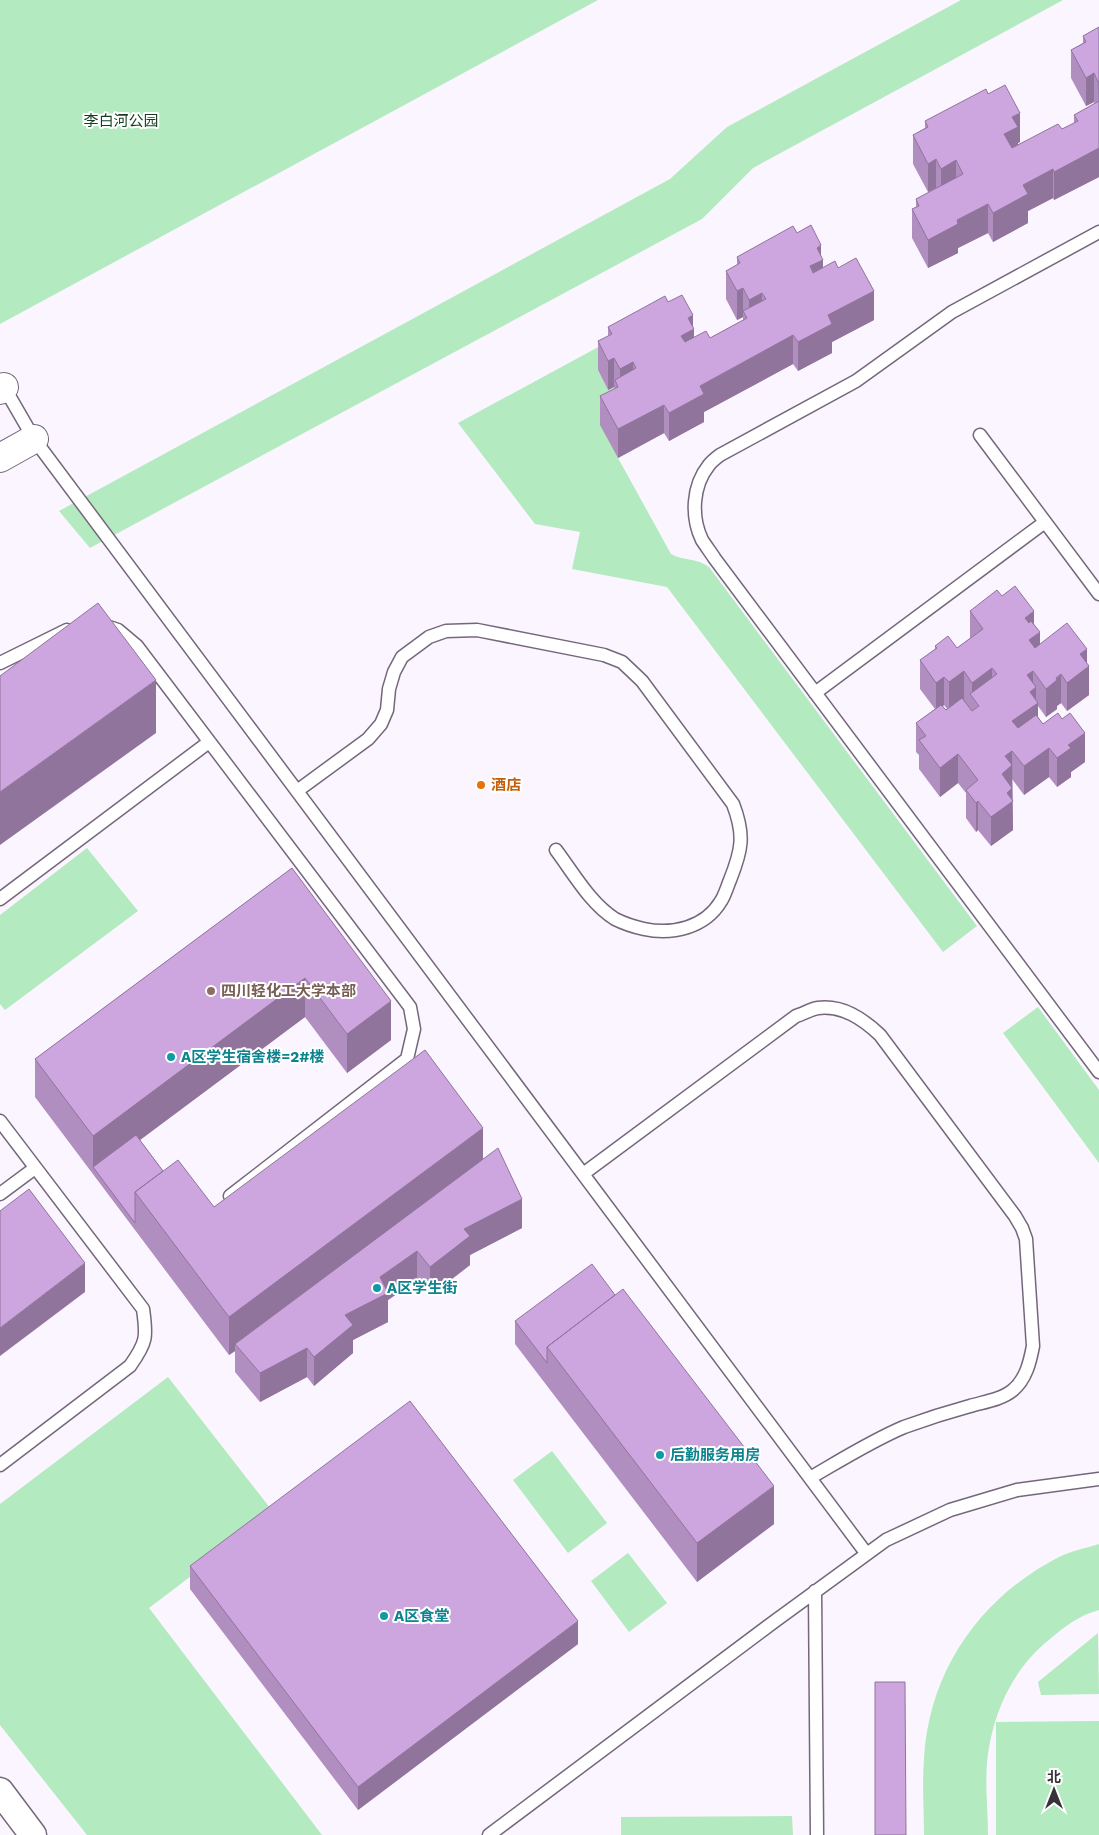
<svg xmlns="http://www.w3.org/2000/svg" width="1099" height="1835" viewBox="0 0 1099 1835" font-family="'Work Sans','Noto Sans SC',sans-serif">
<rect width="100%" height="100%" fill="#fbf5ff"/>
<!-- green -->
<path fill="#b3eabf" d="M 0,0 L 598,0 L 0,324 Z
M 961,0 L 1063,0 L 753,168 L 702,219 L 90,548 L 59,511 L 670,179 L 727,127 Z
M 602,345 L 598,370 L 608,390 L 614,387 L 620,398 L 618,458 L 671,554 C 683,561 698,558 709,567 L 977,926 L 943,952 L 667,587 L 572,569 L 580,532 L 535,524 L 458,423 Z
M 87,848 L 138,911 L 5,1010 L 0,1004 L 0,915 Z
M 1038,1007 L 1099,1090 L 1099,1163 L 1003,1033 Z
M 168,1377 L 274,1513 L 149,1608 L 322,1835 L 87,1835 L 0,1725 L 0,1504 Z
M 552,1451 L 607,1523 L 568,1553 L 513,1480 Z
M 1099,1544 L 1099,1610 C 1080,1615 1065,1626 1050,1639 C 1012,1669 992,1714 987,1762 C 985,1786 988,1811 988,1835 L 924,1835 C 924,1810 922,1784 924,1759 C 929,1670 981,1597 1059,1557 C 1071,1551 1086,1548 1099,1544 Z
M 628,1553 L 667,1603 L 629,1632 L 591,1581 Z
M 1098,1633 L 1099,1694 L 1041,1695 L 1038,1682 Z
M 1099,1721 L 1099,1835 L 996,1835 L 996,1722 Z
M 792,1816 L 793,1835 L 621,1835 L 621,1817 Z"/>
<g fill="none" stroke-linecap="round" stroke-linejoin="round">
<!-- lane casing -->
<g stroke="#75677b" stroke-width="15">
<path id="lane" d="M 1099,232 L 952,312 L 856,381 L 720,455 C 716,458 712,461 709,465 C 692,486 691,517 702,540 C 706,546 711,553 715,559 L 1099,1072
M 4,387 L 34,439 L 866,1553
M 980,435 L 1099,594
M 103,625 L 118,630 L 137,646 L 410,1007 L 414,1029 L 407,1059 L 230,1196
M 0,663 L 67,630
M 815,693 L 1045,522
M 297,791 L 368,739 L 381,724 L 387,710 L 389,689 L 394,672 L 402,657 L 429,637 L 446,631 L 477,630 L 604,655 L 622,662 L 642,681 L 733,804 C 745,835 742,850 730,880 C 727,887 725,895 721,901 C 705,928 672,935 644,929 C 635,927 623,923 615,919 C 590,903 574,874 556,850
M 0,899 L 209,742
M 0,1121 L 143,1309 C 147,1337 147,1342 130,1366 L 0,1465
M 583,1174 L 796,1016 C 803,1014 811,1009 818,1008 C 843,1005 863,1019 880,1035 L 1015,1216 L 1022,1228 L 1026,1239 L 1033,1346 C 1030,1362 1026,1379 1013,1390 C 1001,1400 983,1402 970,1406 C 948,1412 926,1419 904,1427 C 871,1441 841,1460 810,1478
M 0,1194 L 35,1168
M 815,1591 L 817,1835
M 489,1835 L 775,1621 L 886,1540 L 950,1510 L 1017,1490 L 1099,1479"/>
</g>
<!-- street casing -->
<g stroke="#75677b" stroke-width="29">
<path id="street" d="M 0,1791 L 33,1835"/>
</g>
<!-- secondary casing -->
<g stroke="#75677b" stroke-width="30">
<path id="secondary" d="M 0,390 L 4,387
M 0,458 L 34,439"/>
</g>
<!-- lane -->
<use href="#lane" stroke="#fff" stroke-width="12"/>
<!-- street -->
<use href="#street" stroke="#fff" stroke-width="26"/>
<!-- secondary -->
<use href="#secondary" stroke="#fff" stroke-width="28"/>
</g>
<!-- wall -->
<path fill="#b08fc0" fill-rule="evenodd" d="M 1099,27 L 1099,177 L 1054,200 L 1053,198 L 1028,211 L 1028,223 L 993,242 L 988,233 L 958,248 L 958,253 L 928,268 L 912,238 L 912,209 L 916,207 L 916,199 L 936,189 L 936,188 L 928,192 L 913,164 L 913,135 L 925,128 L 925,121 L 988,94 L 1020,142 L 1018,143 L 1018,145 L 1062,129 L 1074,123 L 1074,115 L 1095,104 L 1094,102 L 1086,106 L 1071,78 L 1071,50 L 1083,43 L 1083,36 Z
M 797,233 L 821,257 L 823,268 L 838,268 L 874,320 L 832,342 L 832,353 L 798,371 L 793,364 L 704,412 L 704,422 L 669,441 L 664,433 L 618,458 L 600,425 L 600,396 L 615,389 L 614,387 L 608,390 L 598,370 L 598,341 L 608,336 L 608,327 L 668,302 L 693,328 L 694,338 L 710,338 L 743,320 L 743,317 L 737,320 L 726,299 L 726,271 L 737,265 L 737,257 Z
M 1002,596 L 1034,624 L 1040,644 L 1087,663 L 1089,695 L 1067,711 L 1061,703 L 1057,706 L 1057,709 L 1046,717 L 1038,706 L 1038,717 L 1043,724 L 1085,762 L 1071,772 L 1071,777 L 1057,787 L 1049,777 L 1024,795 L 1012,779 L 1013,830 L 991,846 L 978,830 L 976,832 L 966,818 L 966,793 L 958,783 L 940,797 L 919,769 L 919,755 L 916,752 L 916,723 L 935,709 L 920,689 L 920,660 L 935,649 L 935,646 L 957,648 L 970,638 L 970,611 ZM 944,705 L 947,709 L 946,710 L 943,706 Z
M 292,868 L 391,1040 L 347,1073 L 305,1017 L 140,1140 L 163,1171 L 214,1207 L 483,1158 L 522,1228 L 470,1255 L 470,1265 L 430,1296 L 417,1280 L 388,1300 L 388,1322 L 353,1340 L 353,1353 L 314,1386 L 307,1377 L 260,1402 L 235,1372 L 235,1351 L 229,1355 L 35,1097 L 35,1059 Z
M 515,1321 L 774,1524 L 697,1582 L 515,1344 Z
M 190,1566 L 578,1644 L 358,1810 L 190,1589 Z"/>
<!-- shaded-wall -->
<path fill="#90749c" d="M 1094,73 L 1094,102 L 1086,106 L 1086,78 Z
M 1098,82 L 1099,82 L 1098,111 Z
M 1020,113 L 1020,142 L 1018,143 L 1018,156 L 1004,163 L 1004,134 L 1012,117 Z
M 1099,148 L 1099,177 L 1054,200 L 1054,172 Z
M 936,159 L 936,188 L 928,192 L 928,164 Z
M 956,160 L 956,189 L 941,197 L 941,169 Z
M 1053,169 L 1053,198 L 1028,211 L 1028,223 L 993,242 L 993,213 L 1023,185 Z
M 988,204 L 988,233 L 958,248 L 958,253 L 928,268 L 928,240 L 957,220 Z
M 821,245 L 821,260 L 823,260 L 823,288 L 810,266 L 817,248 Z
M 743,288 L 743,317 L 737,320 L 737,291 Z
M 874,291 L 874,320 L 832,342 L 832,353 L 798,371 L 798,342 L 828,315 Z
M 762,293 L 762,321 L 749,328 L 749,300 Z
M 693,315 L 693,330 L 694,329 L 694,358 L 681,336 L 688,318 Z
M 793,335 L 793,364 L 704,412 L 704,422 L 669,441 L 669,413 L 700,386 Z
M 614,358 L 614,387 L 608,390 L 608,361 Z
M 633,362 L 633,391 L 620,398 L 620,369 Z
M 664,405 L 664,433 L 618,458 L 618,429 Z
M 1034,611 L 1034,637 L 1040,632 L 1040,661 L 1029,669 L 1025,618 Z
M 1087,649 L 1087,668 L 1089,666 L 1089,695 L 1067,711 L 1067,683 L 1080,654 Z
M 992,668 L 992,697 L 972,696 L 972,683 Z
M 964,671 L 964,700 L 949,711 L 949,682 Z
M 1033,671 L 1033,690 L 1036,687 L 1036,704 L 1038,703 L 1038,731 L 1012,750 L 1012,721 L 1027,675 Z
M 1061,674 L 1061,703 L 1057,706 L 1057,709 L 1046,717 L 1046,689 Z
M 944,677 L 944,705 L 936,711 L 936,683 Z
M 156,680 L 156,733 L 0,845 L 0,792 Z
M 1085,733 L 1085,762 L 1071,772 L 1071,777 L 1057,787 L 1057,758 L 1068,745 Z
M 1049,748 L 1049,777 L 1024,795 L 1024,766 Z
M 1012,751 L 1013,830 L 991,846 L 991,817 L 1005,756 Z
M 958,754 L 958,783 L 940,797 L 940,768 Z
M 978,801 L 978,830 L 976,832 L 976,803 Z
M 305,978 L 305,1017 L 97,1172 L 93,1167 L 93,1136 Z
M 391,1001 L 391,1040 L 347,1073 L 347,1034 Z
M 483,1128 L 483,1166 L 235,1344 L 235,1351 L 229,1355 L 229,1317 Z
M 522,1199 L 522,1228 L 470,1255 L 470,1265 L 430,1296 L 430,1267 L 464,1229 Z
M 417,1251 L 417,1280 L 388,1300 L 388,1322 L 353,1340 L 353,1353 L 314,1386 L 314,1357 L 345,1315 L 380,1277 Z
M 85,1263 L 85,1292 L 0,1356 L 0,1328 Z
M 307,1348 L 307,1377 L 260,1402 L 260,1373 Z
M 774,1486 L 774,1524 L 697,1582 L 697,1543 Z
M 578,1621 L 578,1644 L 358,1810 L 358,1787 Z"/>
<!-- building -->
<path fill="#cda6df" stroke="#90749c" d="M 1099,27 L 1099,82 L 1098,82 L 1094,73 L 1086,78 L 1071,50 L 1086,42 L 1083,36 Z
M 1005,85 L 1020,113 L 1012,117 L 1018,127 L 1004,134 L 1012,148 L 1058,124 L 1062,129 L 1078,121 L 1074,115 L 1099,101 L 1099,148 L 1054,172 L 1053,169 L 1023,185 L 1028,194 L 993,213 L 988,204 L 957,220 L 958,224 L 928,240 L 912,209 L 919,206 L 916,199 L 963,174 L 956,160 L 941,169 L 936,159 L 928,164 L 913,135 L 928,127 L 925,121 L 986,89 L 988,94 Z
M 811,225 L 821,245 L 817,248 L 823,260 L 810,266 L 813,273 L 835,261 L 838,268 L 856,258 L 874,291 L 828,315 L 832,324 L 798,342 L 793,335 L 700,386 L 704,394 L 669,413 L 664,405 L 618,429 L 600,396 L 618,387 L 615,380 L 636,368 L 633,362 L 620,369 L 614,358 L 608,361 L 598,341 L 612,334 L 608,327 L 665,296 L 668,302 L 682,295 L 693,315 L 688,318 L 694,329 L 681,336 L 685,342 L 706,331 L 710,338 L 747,318 L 743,311 L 766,299 L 762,293 L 749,300 L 743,288 L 737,291 L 726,271 L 740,263 L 737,257 L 793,226 L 797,233 Z
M 1015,586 L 1034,611 L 1025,618 L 1029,623 L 1031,621 L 1040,632 L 1029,640 L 1035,648 L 1067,623 L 1087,649 L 1080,654 L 1089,666 L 1067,683 L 1061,674 L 1056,678 L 1057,680 L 1046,689 L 1033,671 L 1027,675 L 1036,687 L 1030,692 L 1038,703 L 1012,721 L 1018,728 L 1036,715 L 1043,724 L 1058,713 L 1062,719 L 1070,713 L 1085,733 L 1068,745 L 1071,748 L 1057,758 L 1049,748 L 1024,766 L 1012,751 L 1005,756 L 1012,765 L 1002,774 L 1012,788 L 1007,793 L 1013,801 L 991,817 L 978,801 L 976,803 L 966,790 L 978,780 L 958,754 L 940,768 L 919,740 L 926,736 L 916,723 L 941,705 L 946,710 L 962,698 L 972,711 L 979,706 L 970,694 L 997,674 L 992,668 L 972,683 L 964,671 L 949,682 L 944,677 L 936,683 L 920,660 L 937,648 L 935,646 L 948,636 L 957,648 L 983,629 L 970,611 L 997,590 L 1002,596 Z
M 98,603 L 156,680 L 0,792 L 0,676 Z
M 292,868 L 391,1001 L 347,1034 L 305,978 L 93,1136 L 35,1059 Z
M 425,1050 L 483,1128 L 229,1317 L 135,1192 L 178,1160 L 214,1207 Z
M 136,1135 L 163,1171 L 135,1192 L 135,1223 L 93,1167 Z
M 498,1148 L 522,1199 L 464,1229 L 470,1236 L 430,1267 L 417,1251 L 380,1277 L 388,1293 L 345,1315 L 353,1325 L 314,1357 L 307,1348 L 260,1373 L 235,1344 Z
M 29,1189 L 85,1263 L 0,1328 L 0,1211 Z
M 592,1264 L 615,1295 L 547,1347 L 547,1363 L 515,1321 Z
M 623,1289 L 774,1486 L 697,1543 L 547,1347 Z
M 410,1401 L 578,1621 L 358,1787 L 190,1566 Z
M 875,1682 L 905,1682 L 906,1835 L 875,1835 Z"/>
<!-- markers -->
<circle fill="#e8710a" stroke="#fff" stroke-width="2" cx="481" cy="785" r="5"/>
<circle fill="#8d6e63" stroke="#fff" stroke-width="2" cx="211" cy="991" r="5"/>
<g fill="#0f9aa8" stroke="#fff" stroke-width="2">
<circle cx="171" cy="1057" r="5"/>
<circle cx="377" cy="1288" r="5"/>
<circle cx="660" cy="1455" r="5"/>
<circle cx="384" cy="1616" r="5"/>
</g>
<g text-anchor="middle" stroke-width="4" stroke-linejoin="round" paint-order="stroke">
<!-- park labels -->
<g font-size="15" fill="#123f20" stroke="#fff">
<text x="121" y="126">李白河公园</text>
</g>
<!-- food labels -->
<g font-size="15" font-weight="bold" fill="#c56008" stroke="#fff" text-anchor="start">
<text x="491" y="790">酒店</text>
</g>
<!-- education labels -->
<g font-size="15" font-weight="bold" fill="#785e54" stroke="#fff" text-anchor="start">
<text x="221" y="996">四川轻化工大学本部</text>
</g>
<!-- culture labels -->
<g font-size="15" font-weight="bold" fill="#0d838f" stroke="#fff" text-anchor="start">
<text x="181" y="1062">A区学生宿舍楼=2#楼</text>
<text x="387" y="1293">A区学生街</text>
<text x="670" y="1460">后勤服务用房</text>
<text x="394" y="1621">A区食堂</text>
</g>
</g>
<!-- north arrow -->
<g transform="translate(1054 1790)" stroke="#ffffff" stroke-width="4" paint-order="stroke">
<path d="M0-4L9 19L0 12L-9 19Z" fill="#37313a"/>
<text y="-8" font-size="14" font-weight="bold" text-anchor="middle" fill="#37313a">北</text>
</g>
</svg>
